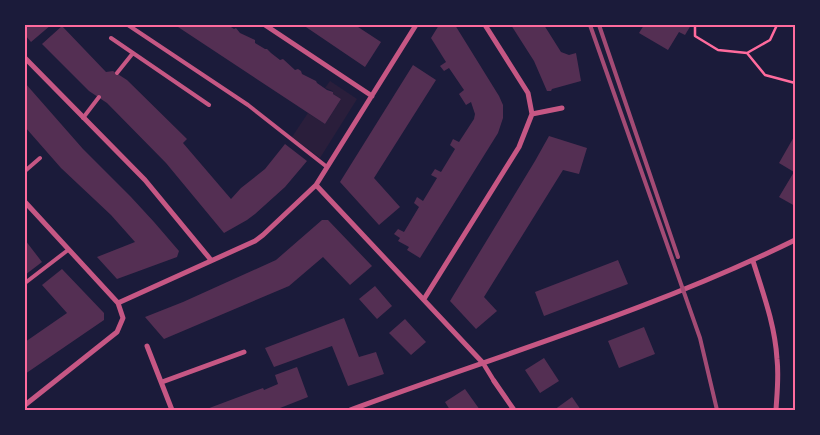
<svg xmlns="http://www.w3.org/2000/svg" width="820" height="435" viewBox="0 0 820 435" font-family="'Source Sans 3',sans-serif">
<rect width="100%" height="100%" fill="#1b1b3a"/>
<!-- green -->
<path fill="#2a1e3b" d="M 330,81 L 357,99 L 320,158 L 292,137 L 308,113 L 325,124 L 341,99 L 333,94 L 333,91 L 325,88 Z"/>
<!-- building -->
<path fill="#542f53" d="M 25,25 L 51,25 L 31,42 L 25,35 Z
M 175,25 L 228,25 L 234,29 L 236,28 L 240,33 L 255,40 L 255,43 L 265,49 L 267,49 L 271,53 L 280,60 L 283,59 L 295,70 L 298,69 L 301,71 L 302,74 L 316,81 L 317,83 L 327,90 L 333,92 L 333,94 L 341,99 L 325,124 Z
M 303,25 L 355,25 L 381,42 L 365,67 Z
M 439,25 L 455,25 L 499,96 L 503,105 L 503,118 L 498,133 L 420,258 L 407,250 L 409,247 L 398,241 L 400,238 L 394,234 L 398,229 L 404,232 L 419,207 L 414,203 L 417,197 L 423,201 L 437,178 L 431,175 L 435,169 L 441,172 L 455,149 L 450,145 L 453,139 L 459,142 L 474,119 L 475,114 L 471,102 L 466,105 L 459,94 L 464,90 L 449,68 L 444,71 L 440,66 L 446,62 L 431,38 Z
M 511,25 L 544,25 L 561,52 L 569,55 L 576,53 L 581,81 L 552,89 L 551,91 L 547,91 L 534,61 Z
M 644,25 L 691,25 L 685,35 L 679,32 L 668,50 L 639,33 Z
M 62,26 L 106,72 L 113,71 L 127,80 L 187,139 L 183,143 L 231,199 L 241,188 L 265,169 L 285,144 L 307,161 L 285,187 L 255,214 L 247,220 L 224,233 L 166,163 L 107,103 L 89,91 L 42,44 Z
M 413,65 L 436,80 L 374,178 L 400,207 L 379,225 L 340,182 Z
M 25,83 L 83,149 L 131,197 L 154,222 L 179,251 L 177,257 L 117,279 L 97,257 L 135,242 L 111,215 L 61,168 L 25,127 Z
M 795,135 L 795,206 L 779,197 L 794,172 L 779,163 Z
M 549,136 L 587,148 L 579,174 L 563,170 L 484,297 L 497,311 L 476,329 L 450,301 L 535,161 Z
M 322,220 L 328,220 L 372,266 L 350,285 L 323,257 L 289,286 L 164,339 L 145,317 L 183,302 L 276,260 Z
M 25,240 L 42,262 L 25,275 Z
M 618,260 L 628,284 L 544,316 L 535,292 Z
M 62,269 L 104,313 L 104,320 L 25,374 L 25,342 L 67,313 L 42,285 Z
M 375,286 L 392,306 L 377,319 L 359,299 Z
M 344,318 L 359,357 L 376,352 L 384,374 L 348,386 L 332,346 L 274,367 L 265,348 Z
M 405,319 L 426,342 L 411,355 L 389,333 Z
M 644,327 L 655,354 L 619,368 L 608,341 Z
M 544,358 L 559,381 L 540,393 L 525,370 Z
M 297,367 L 308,397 L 275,410 L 271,409 L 204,410 L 263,388 L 264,390 L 278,384 L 275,375 Z
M 465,389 L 480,410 L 450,410 L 445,402 Z
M 572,397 L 581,410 L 554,410 Z"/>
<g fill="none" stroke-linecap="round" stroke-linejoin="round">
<!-- path -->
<path stroke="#ff6b9d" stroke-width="2.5" d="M 695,25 L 695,36 L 718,50 L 747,53 L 770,40 L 777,25
M 747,53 L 765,75 L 795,83"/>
<!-- service -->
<path stroke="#c65784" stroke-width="4" d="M 128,25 L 248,105 L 327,167
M 111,38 L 209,105
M 117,73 L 133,53
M 83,118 L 99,97
M 25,171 L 40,158
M 25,283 L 68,250"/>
<!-- pedestrian -->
<path stroke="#c65784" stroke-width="4.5" d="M 483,363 L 494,381"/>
<!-- minor -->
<path stroke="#c65784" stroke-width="5" d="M 265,25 L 372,96
M 25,58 L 145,180 L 211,260
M 532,114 L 562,108
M 316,185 L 483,363
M 25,202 L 118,303 L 123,318 L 117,332 L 25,405
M 753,261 C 763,293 775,325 777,359 C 779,376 777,393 776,410
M 424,299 L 519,147 L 532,114 L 528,93 L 485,25
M 118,303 L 255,241 L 263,235 L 316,185 L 416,25
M 147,346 L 172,410
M 494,381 L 514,410
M 162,382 L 244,352
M 350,410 C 499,355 653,310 795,240"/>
<!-- rail -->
<path stroke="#a44b75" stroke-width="4" d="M 590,25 L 700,338 L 717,410
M 599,25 L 678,257"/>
</g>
<!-- border -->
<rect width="820" height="435" fill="none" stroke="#1b1b3a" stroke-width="52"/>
<rect x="26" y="26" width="768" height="383" fill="none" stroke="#ff6b9d" stroke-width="2"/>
</svg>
